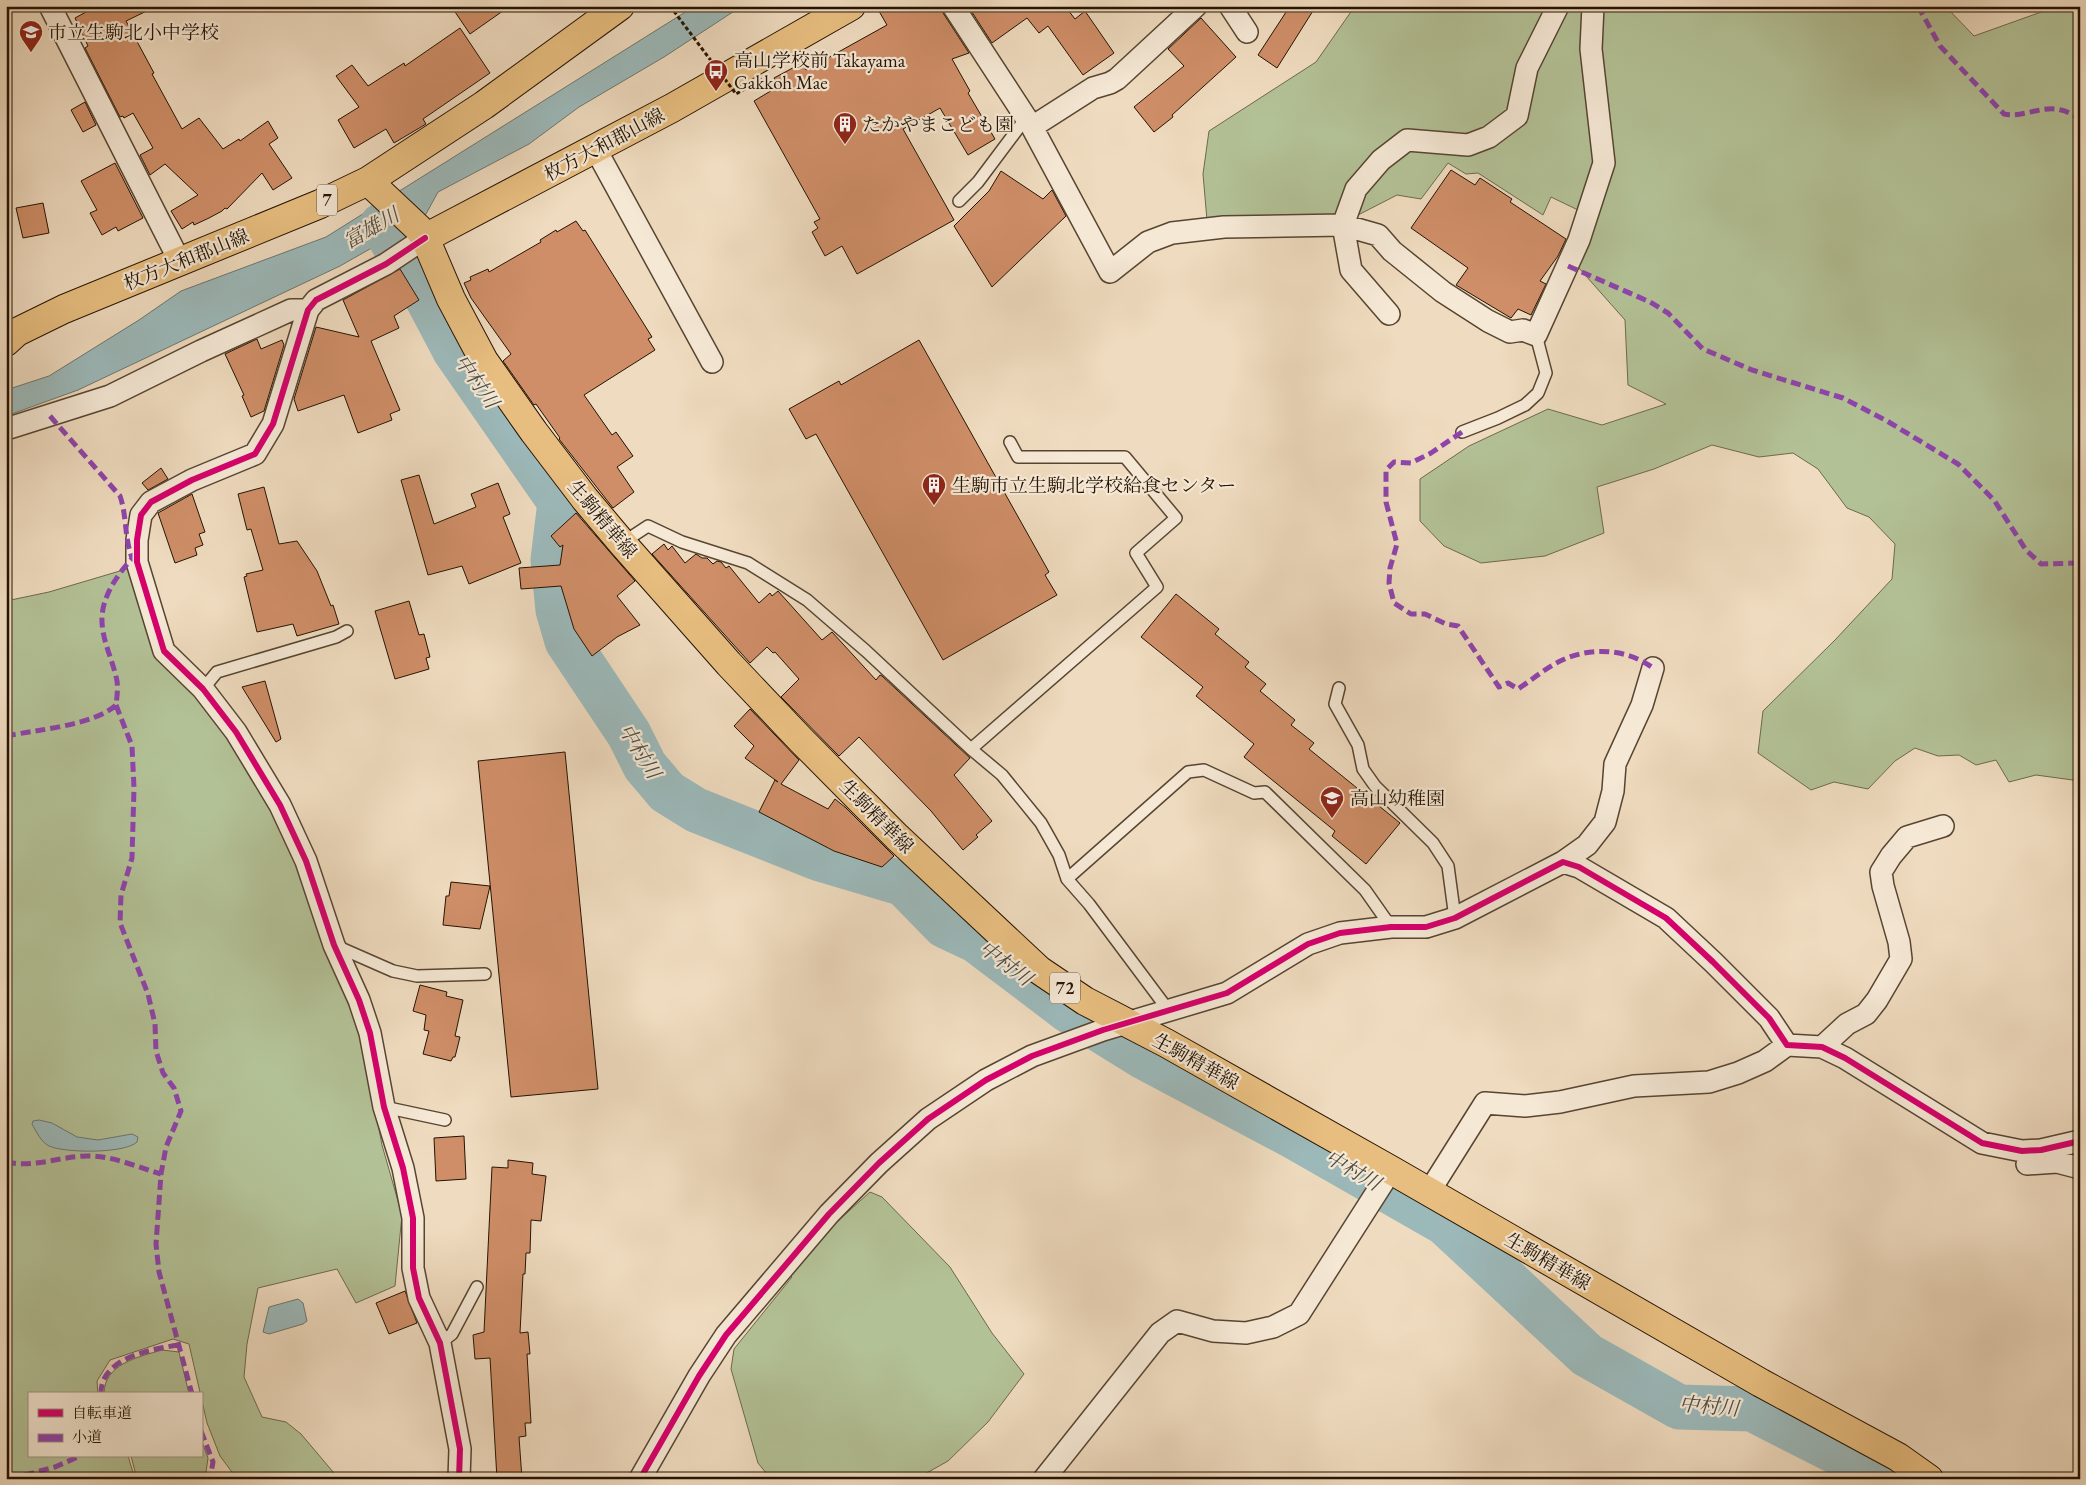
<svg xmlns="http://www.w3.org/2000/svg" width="2086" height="1485" viewBox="0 0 2086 1485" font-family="'EB Garamond','Noto Serif JP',serif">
<rect width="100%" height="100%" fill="#efdbbf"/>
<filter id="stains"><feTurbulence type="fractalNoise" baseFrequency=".004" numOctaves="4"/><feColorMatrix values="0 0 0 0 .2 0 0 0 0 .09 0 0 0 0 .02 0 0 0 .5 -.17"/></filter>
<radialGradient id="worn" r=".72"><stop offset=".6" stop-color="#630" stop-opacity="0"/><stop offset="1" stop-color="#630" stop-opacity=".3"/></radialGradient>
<!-- green -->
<path fill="#b3c196" stroke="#6c6a4c" d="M 1355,6 L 1943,6 L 1949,10 L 1974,36 L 2044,11 L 2047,6 L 2080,6 L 2080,781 L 2036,775 L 2009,782 L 1996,760 L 1976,765 L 1959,755 L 1938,756 L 1915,748 L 1895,761 L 1868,789 L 1834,782 L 1811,790 L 1758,753 L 1763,711 L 1835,640 L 1892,579 L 1895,544 L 1869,517 L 1847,508 L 1818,469 L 1793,453 L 1759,457 L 1712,445 L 1654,469 L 1597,487 L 1604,533 L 1545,556 L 1481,563 L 1444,546 L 1420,521 L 1420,479 L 1469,446 L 1548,409 L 1602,425 L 1666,404 L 1628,385 L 1625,320 L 1578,267 L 1578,210 L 1551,197 L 1543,215 L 1478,173 L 1466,174 L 1448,163 L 1421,199 L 1397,195 L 1360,214 L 1207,220 L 1203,174 L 1209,131 L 1316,62 Z
M 130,568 L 183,683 L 219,724 L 280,819 L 359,1022 L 382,1145 L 402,1215 L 395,1286 L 356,1303 L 337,1269 L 258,1288 L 247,1344 L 244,1377 L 262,1417 L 286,1422 L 301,1434 L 339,1479 L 237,1479 L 220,1456 L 207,1423 L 189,1344 L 173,1339 L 110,1360 L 97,1381 L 98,1394 L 29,1394 L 29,1456 L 128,1456 L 135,1479 L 6,1479 L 6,601 L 49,592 Z
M 870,1192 L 882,1197 L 950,1267 L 992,1333 L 1024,1374 L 988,1422 L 948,1461 L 916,1479 L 771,1479 L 758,1463 L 731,1369 L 734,1349 L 792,1277 L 790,1276 L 830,1228 Z
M 162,1350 L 179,1352 L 189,1394 L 104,1394 C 104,1364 138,1357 162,1350 Z
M 201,1439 L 208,1458 L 205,1479 L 137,1479 L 131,1456 L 201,1456 Z"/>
<!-- water -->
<path fill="#9cb9ba" stroke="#6c7770" d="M 695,6 L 742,6 L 664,57 L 579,107 L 529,144 L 438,192 L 426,214 L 404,234 L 384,241 L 340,266 L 78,390 L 6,416 L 6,390 L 49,376 L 139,320 L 181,291 L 326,237 Z
M 39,1120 L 52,1123 L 77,1137 L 98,1140 L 132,1134 L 138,1137 L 137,1142 C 124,1154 64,1153 49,1146 C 41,1142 36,1131 32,1124 L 33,1121 Z
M 298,1299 L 303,1303 L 307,1321 L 303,1324 L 269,1334 L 263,1332 L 269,1307 Z"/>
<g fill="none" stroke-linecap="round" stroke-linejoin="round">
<!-- river -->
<path stroke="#9cb9ba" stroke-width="45" d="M 382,225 L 425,294 L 455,351 L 560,502 L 553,560 L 558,610 L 567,641 L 629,734 L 645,766 L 667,792 L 696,810 L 820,859 L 904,884 L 945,926 L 977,941 L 1068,1010 L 1144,1057 L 1291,1135 L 1445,1223 L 1587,1355 L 1679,1407 L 1752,1409 L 1890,1479"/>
</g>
<!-- building -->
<path fill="#cf8e68" stroke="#241302" d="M 97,6 L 157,6 L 126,21 L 154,73 L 152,74 L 182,129 L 199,118 L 223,149 L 239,139 L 240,141 L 268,121 L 278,138 L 269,144 L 292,178 L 273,190 L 262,173 L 227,209 L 225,208 L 222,211 L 209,218 L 194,225 L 193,222 L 182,229 L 171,211 L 198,195 L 165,164 L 150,175 L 140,155 L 153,148 L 133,113 L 124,118 L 123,116 L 120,117 L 85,48 L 88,46 L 75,18 Z
M 451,6 L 510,6 L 470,34 Z
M 876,6 L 941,6 L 943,13 L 969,53 L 952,59 L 970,91 L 968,93 L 995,139 L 968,155 L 940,108 L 903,129 L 954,220 L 857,274 L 842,246 L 825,256 L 812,232 L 818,228 L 814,222 L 820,219 L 754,101 L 779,86 L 774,78 L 802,63 L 806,70 L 887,25 Z
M 968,6 L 1073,6 L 1068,10 L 1075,19 L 1085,11 L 1114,53 L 1083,75 L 1048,26 L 1039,33 L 1027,18 L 992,43 Z
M 1290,6 L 1316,6 L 1277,68 L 1258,55 Z
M 1201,18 L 1236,57 L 1172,115 L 1173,117 L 1154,132 L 1134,107 L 1184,66 L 1168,49 Z
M 460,28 L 490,73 L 423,119 L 426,124 L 394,143 L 386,129 L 354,148 L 338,120 L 359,107 L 336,76 L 352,65 L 368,86 L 404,63 L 405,66 Z
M 85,102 L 96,125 L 83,132 L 71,110 Z
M 115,163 L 143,218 L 118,231 L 116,227 L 102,235 L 90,213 L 97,210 L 81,181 Z
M 1451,170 L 1475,185 L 1480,178 L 1512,199 L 1510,202 L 1566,239 L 1558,256 L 1540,281 L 1546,284 L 1531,315 L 1518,309 L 1511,318 L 1456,285 L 1468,268 L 1411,228 Z
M 1001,171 L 1043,199 L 1052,190 L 1066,216 L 992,287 L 954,226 L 989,191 Z
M 43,203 L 49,233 L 23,238 L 16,208 Z
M 576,221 L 583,231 L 585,230 L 652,337 L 648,339 L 655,350 L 584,395 L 612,435 L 616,432 L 633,456 L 617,467 L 634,492 L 613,508 L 559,439 L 560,438 L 536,404 L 534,405 L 503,361 L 511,354 L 471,298 L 464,283 L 471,280 L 470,277 L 488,269 L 489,272 L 541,242 L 540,240 L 556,230 L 557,232 Z
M 400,269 L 419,300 L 394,316 L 399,328 L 371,341 L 400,410 L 390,414 L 392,420 L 358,433 L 344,395 L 298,411 L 294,399 L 316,327 L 359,337 L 343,300 Z
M 257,339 L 261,349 L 282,340 L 284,345 L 264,411 L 251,417 L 242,396 L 244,395 L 225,354 Z
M 919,340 L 1049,572 L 1045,575 L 1057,595 L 943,660 L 816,434 L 806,439 L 789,409 L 839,381 L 841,385 Z
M 161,468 L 168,479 L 148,490 L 142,483 Z
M 419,475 L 434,524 L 476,507 L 471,494 L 498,483 L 510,514 L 503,517 L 521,563 L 469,584 L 462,566 L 428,575 L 401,480 Z
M 264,487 L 279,544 L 297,541 L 317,571 L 331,606 L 333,605 L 339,624 L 297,636 L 293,624 L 257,632 L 244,577 L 247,576 L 246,574 L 263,570 L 251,529 L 247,530 L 238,494 Z
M 192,494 L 205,532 L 199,534 L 203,545 L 195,548 L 197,555 L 175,563 L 158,513 Z
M 576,513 L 635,581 L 617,596 L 640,625 L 617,637 L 592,656 L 574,629 L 561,586 L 521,589 L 519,568 L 560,565 L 563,545 L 560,547 L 551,536 Z
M 664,544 L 668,550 L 672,546 L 685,563 L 696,554 L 702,558 L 707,558 L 713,564 L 717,561 L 721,562 L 726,568 L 729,566 L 759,603 L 770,593 L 772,596 L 778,591 L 822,640 L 832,632 L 876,680 L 880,675 L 882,676 L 970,758 L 954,775 L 992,821 L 976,835 L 978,837 L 963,850 L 931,811 L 859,737 L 839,756 L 781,697 L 799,679 L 775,652 L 773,653 L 767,647 L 750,663 L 652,554 Z
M 1176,594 L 1219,629 L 1215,634 L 1249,662 L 1245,667 L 1266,684 L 1260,691 L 1295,720 L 1291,725 L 1314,743 L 1309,749 L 1400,823 L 1366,864 L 1332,836 L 1335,831 L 1244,757 L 1254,744 L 1196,696 L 1203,687 L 1141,637 Z
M 409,601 L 419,635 L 424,634 L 430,657 L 426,658 L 429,669 L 395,679 L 375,611 Z
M 265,681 L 281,739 L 276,742 L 242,687 Z
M 750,709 L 799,760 L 781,784 L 828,809 L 835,799 L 846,808 L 894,856 L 882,867 L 834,851 L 759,812 L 775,780 L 778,782 L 745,758 L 754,746 L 734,726 Z
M 565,752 L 598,1089 L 511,1097 L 478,761 Z
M 451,882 L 490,886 L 480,929 L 443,925 L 446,896 L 449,896 Z
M 420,985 L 447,992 L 446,996 L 463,1000 L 455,1036 L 460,1037 L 455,1057 L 453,1057 L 451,1061 L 423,1054 L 429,1031 L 424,1030 L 426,1015 L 413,1011 Z
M 464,1136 L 466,1179 L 436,1181 L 434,1138 Z
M 508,1160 L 533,1163 L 532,1174 L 546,1176 L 541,1221 L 531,1220 L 530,1253 L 526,1253 L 525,1274 L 523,1274 L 520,1333 L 528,1332 L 530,1354 L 527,1354 L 531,1423 L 525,1423 L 526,1436 L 519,1437 L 522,1479 L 497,1479 L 490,1358 L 475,1359 L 473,1335 L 484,1332 L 492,1167 L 508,1168 Z
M 405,1291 L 417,1323 L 389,1334 L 376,1303 Z"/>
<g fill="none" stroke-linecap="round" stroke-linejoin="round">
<!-- service casing -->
<g stroke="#574531" stroke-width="14">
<path id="service" d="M 959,201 L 978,182 L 1026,118
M 1462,432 L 1498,418 L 1525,405 L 1538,393 L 1546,373 L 1536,335
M 1010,442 L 1018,457 L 1125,457 L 1176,518 L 1136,553 L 1157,587 L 971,749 L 1002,775 L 1041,823 L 1059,855 L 1067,879 L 1089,904 L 1169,1011
M 622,543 L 648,526 L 682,542 L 748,563 L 807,600 L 866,651 L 971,749
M 1339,688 L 1335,704 L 1358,745 L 1363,769 L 1375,786 L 1433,843 L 1448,866 L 1455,918
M 203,689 L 217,672 L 336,637 L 347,631
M 1067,879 L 1188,772 L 1204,770 L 1254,793 L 1265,792 L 1365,890 L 1391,927
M 336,946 L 393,971 L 417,976 L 485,974
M 384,1107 L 445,1120
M 440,1343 L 452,1334 L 477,1287"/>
</g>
<!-- minor casing -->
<g stroke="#574531" stroke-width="24">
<path id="minor" d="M 50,6 L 180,262
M 953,6 L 1032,127 L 1110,272 L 1148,242 L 1172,233 L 1224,227 L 1343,225 L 1378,235 L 1392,251 L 1443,292 L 1488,321 L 1510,332 L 1523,330 L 1536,335 L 1579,240 L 1604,163 L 1591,49 L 1593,6
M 1230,6 L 1247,32
M 1032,127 L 1093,88 L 1110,83 L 1117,79 L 1196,6
M 595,148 L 712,362
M 425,238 L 386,264 L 316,300 L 308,310 L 273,424 L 255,454 L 192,480 L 151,502 L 141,515 L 137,540 L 137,562 L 164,651 L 203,689 L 236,732 L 280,805 L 306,861 L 334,945 L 359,1000 L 370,1033 L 384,1107 L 403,1168 L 413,1218 L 413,1268 L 419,1298 L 440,1343 L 460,1449 L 459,1479
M 1389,314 L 1351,270 L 1343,225 L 1356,189 L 1381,160 L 1407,140 L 1468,145 L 1489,137 L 1517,116 L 1527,68 L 1558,6
M 6,429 L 110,396 L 201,351 L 291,310 L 308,310
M 1563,862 L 1587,845 L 1605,822 L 1613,791 L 1615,764 L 1642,705 L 1653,668
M 1822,1047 L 1847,1024 L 1866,1014 L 1877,1000 L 1901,959 L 1899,942 L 1883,886 L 1881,872 L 1891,856 L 1907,837 L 1943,826
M 2027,1164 L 2057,1162 L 2080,1168
M 1429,1192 L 1485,1103 L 1525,1106 L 1560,1102 L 1634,1086 L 1709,1082 L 1738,1073 L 1765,1061 L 1787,1045
M 640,1479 L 699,1376 L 726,1335 L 829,1214 L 879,1163 L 928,1119 L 986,1080 L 1032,1056 L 1103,1030 L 1227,993 L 1308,944 L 1340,933 L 1391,927 L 1426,927 L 1455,918 L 1563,862 L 1579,867 L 1666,918 L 1713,962 L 1769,1018 L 1787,1045 L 1822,1047 L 1845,1058 L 1982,1143 L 2022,1151 L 2041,1150 L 2080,1141
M 1044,1479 L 1160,1333 L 1177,1321 L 1213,1331 L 1246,1333 L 1273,1327 L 1299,1314 L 1391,1170"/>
</g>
<!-- primary casing -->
<g stroke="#241302" stroke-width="30">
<path id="primary" d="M 368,181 L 418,228 L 425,238 L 451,299 L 484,361 L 534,432 L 585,499 L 622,543 L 729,664 L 801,740 L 897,837 L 1039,970 L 1085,1001 L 1166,1043 L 1391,1170 L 1761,1383 L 1898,1457 L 1929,1479
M 425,238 L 672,108 L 851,6
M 6,342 L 17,332 L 64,309 L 320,204 L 368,181 L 484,105 L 620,6"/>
</g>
<!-- service -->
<use href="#service" stroke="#f5e8d5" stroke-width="11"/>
<!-- minor -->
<use href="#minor" stroke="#f5e8d5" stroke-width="21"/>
<!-- primary -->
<use href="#primary" stroke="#e8be80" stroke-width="28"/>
<!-- path-bridge -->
<path stroke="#241302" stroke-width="3" stroke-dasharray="4 2.5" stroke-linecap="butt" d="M 670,6 L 736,94 L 762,79"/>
<!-- quiet -->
<path stroke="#8e44ad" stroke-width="5" stroke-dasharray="10 5" stroke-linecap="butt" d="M 1918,6 L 1940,46 L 2004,114 C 2022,118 2042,105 2061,110 C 2067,111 2074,116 2080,118
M 1568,266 L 1650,302 L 1668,313 L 1703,349 L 1752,370 L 1843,398 L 1887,421 L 1958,464 L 1994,500 L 2026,550 L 2041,564 L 2080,563
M 50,416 L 120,496 C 127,516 124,536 132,558
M 1462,432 L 1431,453 L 1411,463 L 1394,462 L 1386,470 L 1386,502 L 1397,544 L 1390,568 L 1389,583 L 1394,603 L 1411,614 L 1425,614 L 1446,624 L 1458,626 L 1499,687 L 1508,683 L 1518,689 C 1530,681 1541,672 1553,665 C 1584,646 1625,647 1653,668
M 116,705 L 132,746 L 134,788 L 132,858 L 121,895 L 120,923 L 148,994 L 155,1024 L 156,1051 L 163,1073 L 174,1088 L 181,1111 L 166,1147 L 161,1174 L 156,1244 L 159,1272 L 192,1394
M 6,736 C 36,730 95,725 116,705 C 117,697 118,689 117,681 C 113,660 101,639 102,617 C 103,593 121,570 137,553
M 6,1162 C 34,1168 58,1157 86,1156 C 111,1155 137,1167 161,1174
M 101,1394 C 100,1358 151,1349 179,1345
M 201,1431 L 213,1462 L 210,1479
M 10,1479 L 55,1467 L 80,1456"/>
<!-- cycleway casing -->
<g stroke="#f5e8d5" stroke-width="9">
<path id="cycleway" d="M 425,238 L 386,264 L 316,300 L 308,310 L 273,424 L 255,454 L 192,480 L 151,502 L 141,515 L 137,540 L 137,562 L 164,651 L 203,689 L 236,732 L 280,805 L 306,861 L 334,945 L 359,1000 L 370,1033 L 384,1107 L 403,1168 L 413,1218 L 413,1268 L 419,1298 L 440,1343 L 460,1449 L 459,1479
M 640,1479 L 699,1376 L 726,1335 L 829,1214 L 879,1163 L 928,1119 L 986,1080 L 1032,1056 L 1103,1030 L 1227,993 L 1308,944 L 1340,933 L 1391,927 L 1426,927 L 1455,918 L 1563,862 L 1579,867 L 1666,918 L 1713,962 L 1769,1018 L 1787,1045 L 1822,1047 L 1845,1058 L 1982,1143 L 2022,1151 L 2041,1150 L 2080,1141"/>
</g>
<!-- cycleway -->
<use href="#cycleway" stroke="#d6006c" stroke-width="6"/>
</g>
<!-- icons -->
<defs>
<g id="school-pin" transform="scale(1.25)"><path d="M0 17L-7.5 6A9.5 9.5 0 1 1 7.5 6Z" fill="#8f2418" stroke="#f5e8d5"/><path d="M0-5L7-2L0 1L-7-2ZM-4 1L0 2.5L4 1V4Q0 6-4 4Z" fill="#fff"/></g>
<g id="bus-pin" transform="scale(1.25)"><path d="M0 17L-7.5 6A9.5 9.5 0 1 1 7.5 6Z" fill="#8f2418" stroke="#f5e8d5"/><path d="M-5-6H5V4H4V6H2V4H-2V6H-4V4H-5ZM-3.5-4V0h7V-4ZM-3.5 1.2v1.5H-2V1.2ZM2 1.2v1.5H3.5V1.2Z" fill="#fff"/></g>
<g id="building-pin" transform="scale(1.25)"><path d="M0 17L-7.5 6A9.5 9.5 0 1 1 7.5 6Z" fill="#8f2418" stroke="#f5e8d5"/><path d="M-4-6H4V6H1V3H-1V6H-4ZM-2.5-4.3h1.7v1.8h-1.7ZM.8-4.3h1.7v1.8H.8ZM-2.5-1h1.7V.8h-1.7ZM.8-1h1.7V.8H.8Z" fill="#fff"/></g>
</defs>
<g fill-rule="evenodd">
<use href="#school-pin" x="31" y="32"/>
<use href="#bus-pin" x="716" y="71"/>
<use href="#building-pin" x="845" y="124"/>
<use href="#building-pin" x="934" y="485"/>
<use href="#school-pin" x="1332" y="798"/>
</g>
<g text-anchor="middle" stroke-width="4.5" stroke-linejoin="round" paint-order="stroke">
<!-- shield labels -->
<g fill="#f5e8d5" stroke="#635341" stroke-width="1">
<rect x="317" y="184.5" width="20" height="31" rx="4"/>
<rect x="1050" y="972.5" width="30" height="31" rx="4"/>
</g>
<g font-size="18" font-weight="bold" fill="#241302">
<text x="327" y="206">7</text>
<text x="1065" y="994">72</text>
</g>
<!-- poi labels -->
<g font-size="19" fill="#241302" stroke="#f5e8d5" text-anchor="start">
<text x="48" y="39">市立生駒北小中学校</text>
<text x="734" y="67">高山学校前 Takayama<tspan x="734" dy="22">Gakkoh Mae</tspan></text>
<text x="862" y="131">たかやまこども園</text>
<text x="952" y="492">生駒市立生駒北学校給食センター</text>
<text x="1350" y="805">高山幼稚園</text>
</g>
<!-- street labels -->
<g font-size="19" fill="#241302" stroke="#f5e8d5">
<text transform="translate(604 144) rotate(-28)" y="7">枚方大和郡山線</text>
<text transform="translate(186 259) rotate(-22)" y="7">枚方大和郡山線</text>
<text transform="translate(603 519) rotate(50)" y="7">生駒精華線</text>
<text transform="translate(877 816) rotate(45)" y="7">生駒精華線</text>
<text transform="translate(1196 1061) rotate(29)" y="7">生駒精華線</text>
<text transform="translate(1548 1261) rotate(30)" y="7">生駒精華線</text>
</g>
<!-- water labels -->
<g font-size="20" font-style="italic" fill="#4e4d42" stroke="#f5e8d5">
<text transform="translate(371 228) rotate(-30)" y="7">富雄川</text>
<text transform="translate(477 381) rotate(55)" y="7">中村川</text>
<text transform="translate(640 751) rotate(58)" y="7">中村川</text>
<text transform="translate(1006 963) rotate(37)" y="7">中村川</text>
<text transform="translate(1353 1170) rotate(30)" y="7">中村川</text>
<text transform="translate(1709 1406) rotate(5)" y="7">中村川</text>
</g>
</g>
<!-- margin -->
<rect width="2086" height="1485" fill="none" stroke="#efdbbf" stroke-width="25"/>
<rect x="8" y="8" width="2071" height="1470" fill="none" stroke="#241302" stroke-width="2.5"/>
<rect x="12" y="12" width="2061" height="1460" fill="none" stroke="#241302"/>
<!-- legend -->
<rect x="28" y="1392" width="175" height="65" fill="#f5e8d5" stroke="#a19381"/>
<rect x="38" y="1409" width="25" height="8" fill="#d6006c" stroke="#a19381"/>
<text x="72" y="1418" font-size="15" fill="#241302">自転車道</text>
<rect x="38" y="1434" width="25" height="8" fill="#8e44ad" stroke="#a19381"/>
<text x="72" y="1442" font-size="15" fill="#241302">小道</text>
<rect width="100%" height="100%" filter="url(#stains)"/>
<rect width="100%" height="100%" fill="url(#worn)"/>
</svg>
